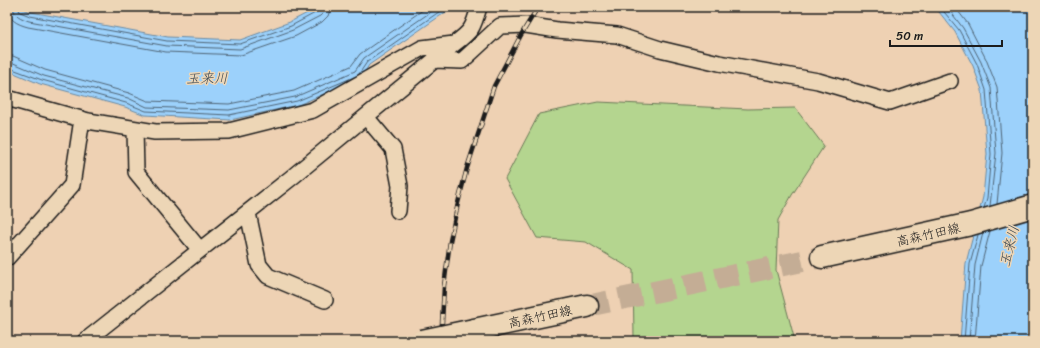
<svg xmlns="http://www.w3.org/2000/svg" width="1040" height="348" viewBox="0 0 1040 348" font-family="Sriracha,'Klee One',sans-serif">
<rect width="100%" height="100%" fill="#eed1b3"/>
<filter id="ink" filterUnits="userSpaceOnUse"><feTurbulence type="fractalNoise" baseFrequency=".025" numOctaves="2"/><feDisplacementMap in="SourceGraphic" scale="8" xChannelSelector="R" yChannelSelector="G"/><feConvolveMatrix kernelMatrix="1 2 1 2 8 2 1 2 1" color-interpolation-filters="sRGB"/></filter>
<g filter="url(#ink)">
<!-- green -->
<path fill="#b4d58f" stroke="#687856" d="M 598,102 L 748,109 L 795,108 L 824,146 L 792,195 L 778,220 L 776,270 L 795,341 L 628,341 L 634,338 L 633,270 L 586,242 L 537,238 L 505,179 L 539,114 Z"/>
<!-- water -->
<path fill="#9cd1fb" stroke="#6989a2" d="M 7,7 L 18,7 L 31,12 L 168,37 L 240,40 L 290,22 L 319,7 L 453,7 L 369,65 L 361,78 L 298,105 L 230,120 L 145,115 L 125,107 L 40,84 L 7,70 Z
M 935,7 L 1033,7 L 1033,341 L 960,341 L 966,263 L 983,197 L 987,154 L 982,90 L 973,66 L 955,32 Z"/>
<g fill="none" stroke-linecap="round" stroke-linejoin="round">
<!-- shore -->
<path stroke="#4f6475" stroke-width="1" d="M 7,7 C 8,20 17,24 28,27 L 166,52 L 241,55 L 296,36 L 322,22 L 328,16 L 331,7
M 13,7 C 14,16 21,18 29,21 L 167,46 L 240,49 L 293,30 L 320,16 L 324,12 L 324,7
M 18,7 L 20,12 L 30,16 L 167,41 L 240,44 L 291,26 L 317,12 L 319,7
M 940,7 L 959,30 L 977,64 L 986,90 L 991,154 L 987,198 L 984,208
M 947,7 L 963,28 L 981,62 L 991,88 L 996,153 L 990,206
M 955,7 L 968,24 L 986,59 L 997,87 L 1002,153 L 997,204
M 7,56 L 13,56 L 45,70 L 129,93 L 148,101 L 229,104 L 294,91 L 351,66 L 360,54 L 427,7
M 7,62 L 11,62 L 44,76 L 128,98 L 147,107 L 229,110 L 295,97 L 355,71 L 364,58 L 438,7
M 7,67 L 42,80 L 126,103 L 146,111 L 229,115 L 297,101 L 354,77
M 359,74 L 367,62 L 446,7
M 964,341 L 970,264 L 978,235
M 969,341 L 975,265 L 983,233
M 975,341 L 981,266 L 990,231"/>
<!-- secondary-tunnel -->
<path stroke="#c4ad95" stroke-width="22" stroke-dasharray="22 11" stroke-linecap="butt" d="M 587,306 L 822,257"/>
<!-- minor casing -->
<g stroke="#1c1c1c" stroke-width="18">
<path id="minor" d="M 434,60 L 462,61 L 500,26 L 526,25 L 557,30 L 617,35 L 660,49 L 719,63 L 818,81 L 890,102 L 950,81
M 7,98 L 88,121 L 155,132 L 229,131 L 313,110 L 422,48 L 454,44
M 366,117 L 393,149 L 400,186 L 398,211
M 135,129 L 136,172 L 200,250
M 248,213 L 259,265 L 268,276 L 325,300
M 7,258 L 72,185 L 82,119
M 85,341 L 291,178 L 454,44 C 472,31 473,28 479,7"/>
</g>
<!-- secondary casing -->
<g stroke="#1c1c1c" stroke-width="25">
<path id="secondary" d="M 822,257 L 971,224 L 1033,206
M 474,330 L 587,306"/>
</g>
<!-- minor -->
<use href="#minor" stroke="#edd6b6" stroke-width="15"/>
<!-- secondary -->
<use href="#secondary" stroke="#edd6b6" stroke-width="22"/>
<!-- rail casing -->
<g stroke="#1c1c1c" stroke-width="4.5">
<path id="rail" d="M 441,341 L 444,286 L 450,241 L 458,203 L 467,168 L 494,86 L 521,35 L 538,7"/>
</g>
<!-- rail -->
<use href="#rail" stroke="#edd6b6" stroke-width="3" stroke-dasharray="9" stroke-linecap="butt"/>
<!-- secondary-bridge casing -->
<g stroke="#1c1c1c" stroke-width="25" stroke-linecap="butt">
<path id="secondary-bridge" d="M 422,341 L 474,330"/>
</g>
<!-- secondary-bridge -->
<use href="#secondary-bridge" stroke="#edd6b6" stroke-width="22"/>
</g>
</g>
<g text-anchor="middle" stroke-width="3" stroke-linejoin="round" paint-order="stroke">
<!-- street labels -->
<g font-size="13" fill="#1c1c1c" stroke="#edd6b6">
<text transform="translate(928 234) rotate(-13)" y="5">高森竹田線</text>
<text transform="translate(540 316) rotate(-12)" y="5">高森竹田線</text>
</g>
<!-- water labels -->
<g font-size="14" font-style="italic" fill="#3c4954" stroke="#edd6b6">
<text transform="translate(207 78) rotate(-1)" y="5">玉来川</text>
<text transform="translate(1009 246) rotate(-76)" y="5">玉来川</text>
</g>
</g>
<!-- margin -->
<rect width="1040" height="348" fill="none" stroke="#edd6b6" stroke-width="24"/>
<rect x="12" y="12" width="1016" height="324" fill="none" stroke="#1c1c1c" stroke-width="1.5" filter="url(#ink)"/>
<!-- scale -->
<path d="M890 40v6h112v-6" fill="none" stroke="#1c1c1c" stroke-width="2"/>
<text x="896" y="40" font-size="12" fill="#1c1c1c" stroke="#edd6b6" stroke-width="3" paint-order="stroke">50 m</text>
</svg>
